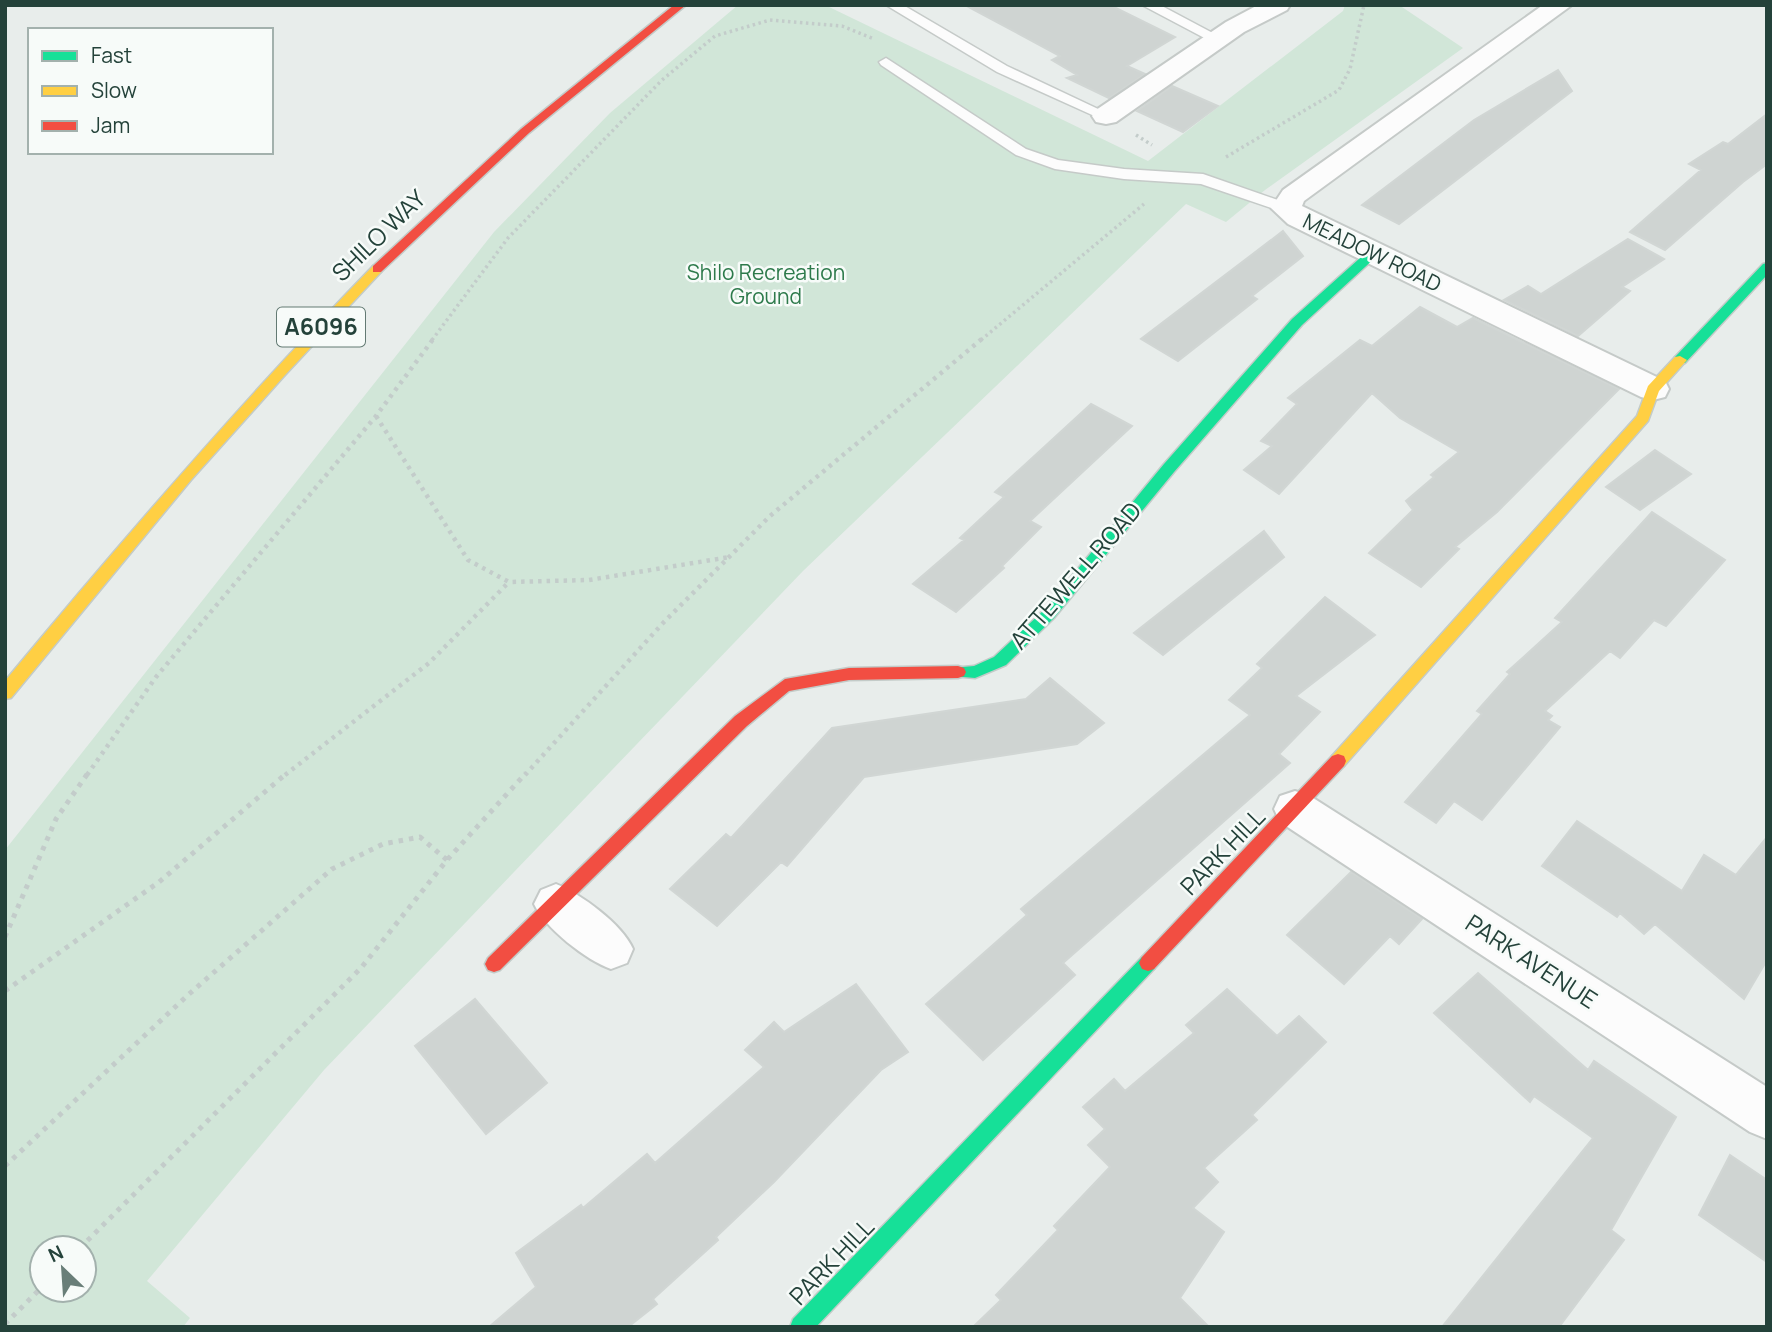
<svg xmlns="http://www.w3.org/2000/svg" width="1772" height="1332" viewBox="0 0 1772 1332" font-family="Manrope,sans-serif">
<rect width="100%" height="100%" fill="#e8edeb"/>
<!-- green -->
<path fill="#d1e6d8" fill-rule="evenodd" d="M 738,5 L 825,5 L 1148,161 L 1343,11 L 1345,5 L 1399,5 L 1463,48 L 1265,190 L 1226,222 L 1186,204 L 803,571 L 324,1070 L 147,1281 L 190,1318 L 183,1327 L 5,1327 L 5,850 L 494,232 L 610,113 ZM 42,1248 L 84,1248 L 84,1290 L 42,1290 Z"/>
<!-- building -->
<path fill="#cfd4d2" stroke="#d1d6d4" stroke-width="2" d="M 965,5 L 1110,5 L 1175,37 L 1127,66 L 1145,74 L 1109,98 L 1067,78 L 1077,75 L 1052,60 L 1060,56 Z
M 1558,70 L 1572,91 L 1399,224 L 1362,205 L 1474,120 Z
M 1172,86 L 1218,106 L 1183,132 L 1137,111 Z
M 1767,114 L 1767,164 L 1743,182 L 1665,250 L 1630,232 L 1701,170 L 1689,164 L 1723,142 L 1728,144 Z
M 1283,231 L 1303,256 L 1252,296 L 1257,299 L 1178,361 L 1141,339 Z
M 1628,239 L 1664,259 L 1622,287 L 1630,291 L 1578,336 L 1504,300 L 1528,286 L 1541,294 Z
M 1420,307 L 1457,327 L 1473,318 L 1619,389 L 1497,512 L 1455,547 L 1459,549 L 1421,587 L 1369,553 L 1413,510 L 1406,501 L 1434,477 L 1431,475 L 1459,452 L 1400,418 L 1372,393 L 1279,494 L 1244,470 L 1272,446 L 1261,441 L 1297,404 L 1288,398 L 1360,340 L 1372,346 Z
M 1091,404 L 1132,426 L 1030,521 L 1041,527 L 1002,566 L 1004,568 L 956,612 L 913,584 L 964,540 L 960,538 L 1004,497 L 995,492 Z
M 1655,450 L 1691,474 L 1640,510 L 1606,487 Z
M 1652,512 L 1725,560 L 1666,626 L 1654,620 L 1620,658 L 1610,651 L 1545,711 L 1552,716 L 1548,720 L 1560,727 L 1482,820 L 1454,801 L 1436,823 L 1405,802 L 1482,714 L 1477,711 L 1510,674 L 1507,672 L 1562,622 L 1555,618 Z
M 1264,531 L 1284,557 L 1163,655 L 1134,633 Z
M 1325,597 L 1375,635 L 1296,696 L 1320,712 L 1279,754 L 1290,763 L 1063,963 L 1075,975 L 983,1060 L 926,1004 L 1027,915 L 1021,909 L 1250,715 L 1229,700 L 1262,668 L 1257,664 Z
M 1050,678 L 1104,723 L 1077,744 L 864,777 L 787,866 L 781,862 L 717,926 L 670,889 L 726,834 L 731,838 L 832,728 L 1026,699 Z
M 1577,821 L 1682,891 L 1704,855 L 1736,875 L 1767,837 L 1767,960 L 1744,999 L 1655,924 L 1644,934 L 1620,913 L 1617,917 L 1542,866 Z
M 1351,872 L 1422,919 L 1399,944 L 1390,936 L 1344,984 L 1287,935 Z
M 1478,973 L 1588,1070 L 1594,1061 L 1676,1117 L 1611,1230 L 1624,1240 L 1559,1327 L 1442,1327 L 1593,1138 L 1534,1096 L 1530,1102 L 1434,1013 Z
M 856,984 L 908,1052 L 881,1070 L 774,1182 L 716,1237 L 718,1240 L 653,1299 L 657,1304 L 628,1327 L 489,1327 L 536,1287 L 516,1253 L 581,1205 L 583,1208 L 647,1154 L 655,1163 L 764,1067 L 745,1050 L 774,1022 L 784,1032 Z
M 1227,989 L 1277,1036 L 1299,1016 L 1326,1042 L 1252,1115 L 1257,1120 L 1204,1168 L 1218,1182 L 1193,1208 L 1224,1232 L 1180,1298 L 1209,1327 L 973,1327 L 1001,1300 L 996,1295 L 1058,1230 L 1054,1226 L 1110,1167 L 1088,1145 L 1105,1129 L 1083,1107 L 1114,1079 L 1125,1091 L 1194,1033 L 1186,1025 Z
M 475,999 L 547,1083 L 486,1134 L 415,1046 Z
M 1730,1155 L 1767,1180 L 1767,1262 L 1699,1215 Z"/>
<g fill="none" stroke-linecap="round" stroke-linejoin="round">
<!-- lane casing -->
<g stroke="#c5cac8" stroke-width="3">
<path id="lane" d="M 886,5 L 903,5 L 1007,66 L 1113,116 L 1111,119 L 1101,119 L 997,72 Z
M 1142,5 L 1160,5 L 1224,39 L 1222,42 L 1212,42 Z
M 886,58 L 1026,149 L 1058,160 L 1124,169 L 1203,174 L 1292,205 L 1294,208 L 1292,211 L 1280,211 L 1201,184 L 1124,179 L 1055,169 L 1016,155 L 881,65 L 879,62 Z"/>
</g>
<!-- street casing -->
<g stroke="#c5cac8" stroke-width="4">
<path id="street" d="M 1258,5 L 1290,5 L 1287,10 L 1244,32 L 1116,122 L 1106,124 L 1096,122 L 1092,116 L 1096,110 L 1226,22 Z
M 1543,5 L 1572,5 L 1304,201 L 1302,206 L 1665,381 L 1669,389 L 1665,397 L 1653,400 L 1641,397 L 1288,224 L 1271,208 L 1283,190 Z
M 1295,791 L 1310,796 L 1767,1087 L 1767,1139 L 1750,1132 L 1280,822 L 1274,809 L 1280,796 Z
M 556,884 C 581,894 622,924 633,949 L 627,963 L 611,969 C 586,960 545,928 534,904 L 541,890 Z"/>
</g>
<!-- fast casing -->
<g stroke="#c3cbc8" stroke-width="3">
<path id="fast" d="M 1373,249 L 1379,253 L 1377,256 L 1302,325 L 1174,472 L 1054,618 L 1006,665 L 975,678 L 952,676 L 950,672 L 952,668 L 974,666 L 994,657 L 1044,610 L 1164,464 L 1292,319 L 1369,250 Z
M 1767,263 L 1767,275 L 1685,363 L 1675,363 L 1675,357 L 1763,264 Z
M 1148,955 L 1154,957 L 1157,963 L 1154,969 L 816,1327 L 790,1327 L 793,1319 L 1142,957 Z"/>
</g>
<!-- slow casing -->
<g stroke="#c3cbc8" stroke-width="3">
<path id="slow" d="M 377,265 L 381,266 L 381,272 L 285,375 L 191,480 L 11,698 L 5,699 L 5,681 C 123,539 244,399 373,266 Z
M 1680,356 L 1687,360 L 1659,391 L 1648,421 L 1344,766 L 1338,768 L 1332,766 L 1330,761 L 1332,756 L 1637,416 L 1648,386 L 1675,357 Z"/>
</g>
<!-- jam casing -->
<g stroke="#c3cbc8" stroke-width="3">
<path id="jam" d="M 674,5 L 686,5 L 529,133 L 381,272 L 373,272 L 373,266 L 521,129 Z
M 958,666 L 964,668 L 966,672 L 964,676 L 958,678 L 849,680 L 789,691 L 747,726 L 500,970 L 494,972 L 488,970 L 485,964 L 488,958 L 735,716 L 785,679 L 849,668 Z
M 1338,754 L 1344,756 L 1346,761 L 1344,766 L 1154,969 L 1148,971 L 1142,969 L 1139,963 L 1142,957 L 1332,756 Z"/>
</g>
<!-- path-far2 -->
<path stroke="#c3ccca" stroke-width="3.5" stroke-dasharray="2.5 3.5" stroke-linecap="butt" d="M 1136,135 L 1152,145
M 1226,157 L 1339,90 L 1350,69 L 1364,5
M 432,340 L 508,238 L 662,80 L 715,36 L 770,20 L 842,26 L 874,39
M 981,340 L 1144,204"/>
<!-- path-far1 -->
<path stroke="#c3ccca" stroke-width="4.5" stroke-dasharray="3.5 5" stroke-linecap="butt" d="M 376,416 L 468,560 L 509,582 L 589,580 L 730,557
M 87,775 L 156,677 L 376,416 L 434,338
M 285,775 L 429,663 L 509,582
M 525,775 L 663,623 L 770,516 L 983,338"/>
<!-- path -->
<path stroke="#c3ccca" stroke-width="5" stroke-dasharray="4.5 6" stroke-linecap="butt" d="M 5,937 L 56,819 L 88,773
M 5,991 L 159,882 L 287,773
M 5,1166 L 188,995 L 332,869 L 383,844 L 420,837 L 447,860
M 80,1248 L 361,968 L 447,860 L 526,773
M 5,1324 L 42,1287"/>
<!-- lane -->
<use href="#lane" fill="#fcfcfc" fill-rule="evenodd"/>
<!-- street -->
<use href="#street" fill="#fcfcfc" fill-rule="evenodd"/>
<!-- fast -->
<use href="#fast" fill="#16e098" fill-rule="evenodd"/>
<!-- slow -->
<use href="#slow" fill="#ffcf43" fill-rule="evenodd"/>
<!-- jam -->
<use href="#jam" fill="#f24e42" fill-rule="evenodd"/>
</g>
<g text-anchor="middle" stroke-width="5" stroke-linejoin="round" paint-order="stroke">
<!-- far-street labels -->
<g font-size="21" fill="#24423a" stroke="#f7fbf9">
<text transform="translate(1372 253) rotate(26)" y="7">MEADOW ROAD</text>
</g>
<!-- far-park labels -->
<g font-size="21" fill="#2d7a4b" stroke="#f7fbf9">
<text x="766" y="280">Shilo Recreation<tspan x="766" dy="24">Ground</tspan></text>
</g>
<!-- shield labels -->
<rect fill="#f7fbf9" stroke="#637a73" stroke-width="2" x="277" y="307.5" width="88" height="39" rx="5"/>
<g font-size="23" font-weight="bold" fill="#24423a">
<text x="321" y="335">A6096</text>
</g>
<!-- street labels -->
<g font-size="24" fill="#24423a" stroke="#f7fbf9">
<text transform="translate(379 236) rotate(-44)" y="8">SHILO WAY</text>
<text transform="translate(1076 576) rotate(-49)" y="8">ATTEWELL ROAD</text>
<text transform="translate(1223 852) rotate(-46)" y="8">PARK HILL</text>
<text transform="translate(1531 962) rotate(33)" y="8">PARK AVENUE</text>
<text transform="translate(832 1262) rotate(-46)" y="8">PARK HILL</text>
</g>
</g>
<!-- border -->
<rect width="1772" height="1332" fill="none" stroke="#24423a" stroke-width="14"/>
<!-- legend -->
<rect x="28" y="28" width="245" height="126" fill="#f7fbf9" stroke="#a3b1ad" stroke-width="2"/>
<rect x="42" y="51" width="35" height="10" fill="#16e098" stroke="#a3b1ad" stroke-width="2"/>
<text x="91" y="63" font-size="21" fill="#24423a">Fast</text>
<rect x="42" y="86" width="35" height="10" fill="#ffcf43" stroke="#a3b1ad" stroke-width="2"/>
<text x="91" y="98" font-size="21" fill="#24423a">Slow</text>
<rect x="42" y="121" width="35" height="10" fill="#f24e42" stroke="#a3b1ad" stroke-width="2"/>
<text x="91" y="133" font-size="21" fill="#24423a">Jam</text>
<!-- north arrow -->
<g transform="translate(63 1269) rotate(335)"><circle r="33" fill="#f7fbf9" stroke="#a3b1ad" stroke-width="2"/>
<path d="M0-5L12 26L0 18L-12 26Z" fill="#697e78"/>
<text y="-10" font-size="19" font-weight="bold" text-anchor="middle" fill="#24423a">N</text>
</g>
</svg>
